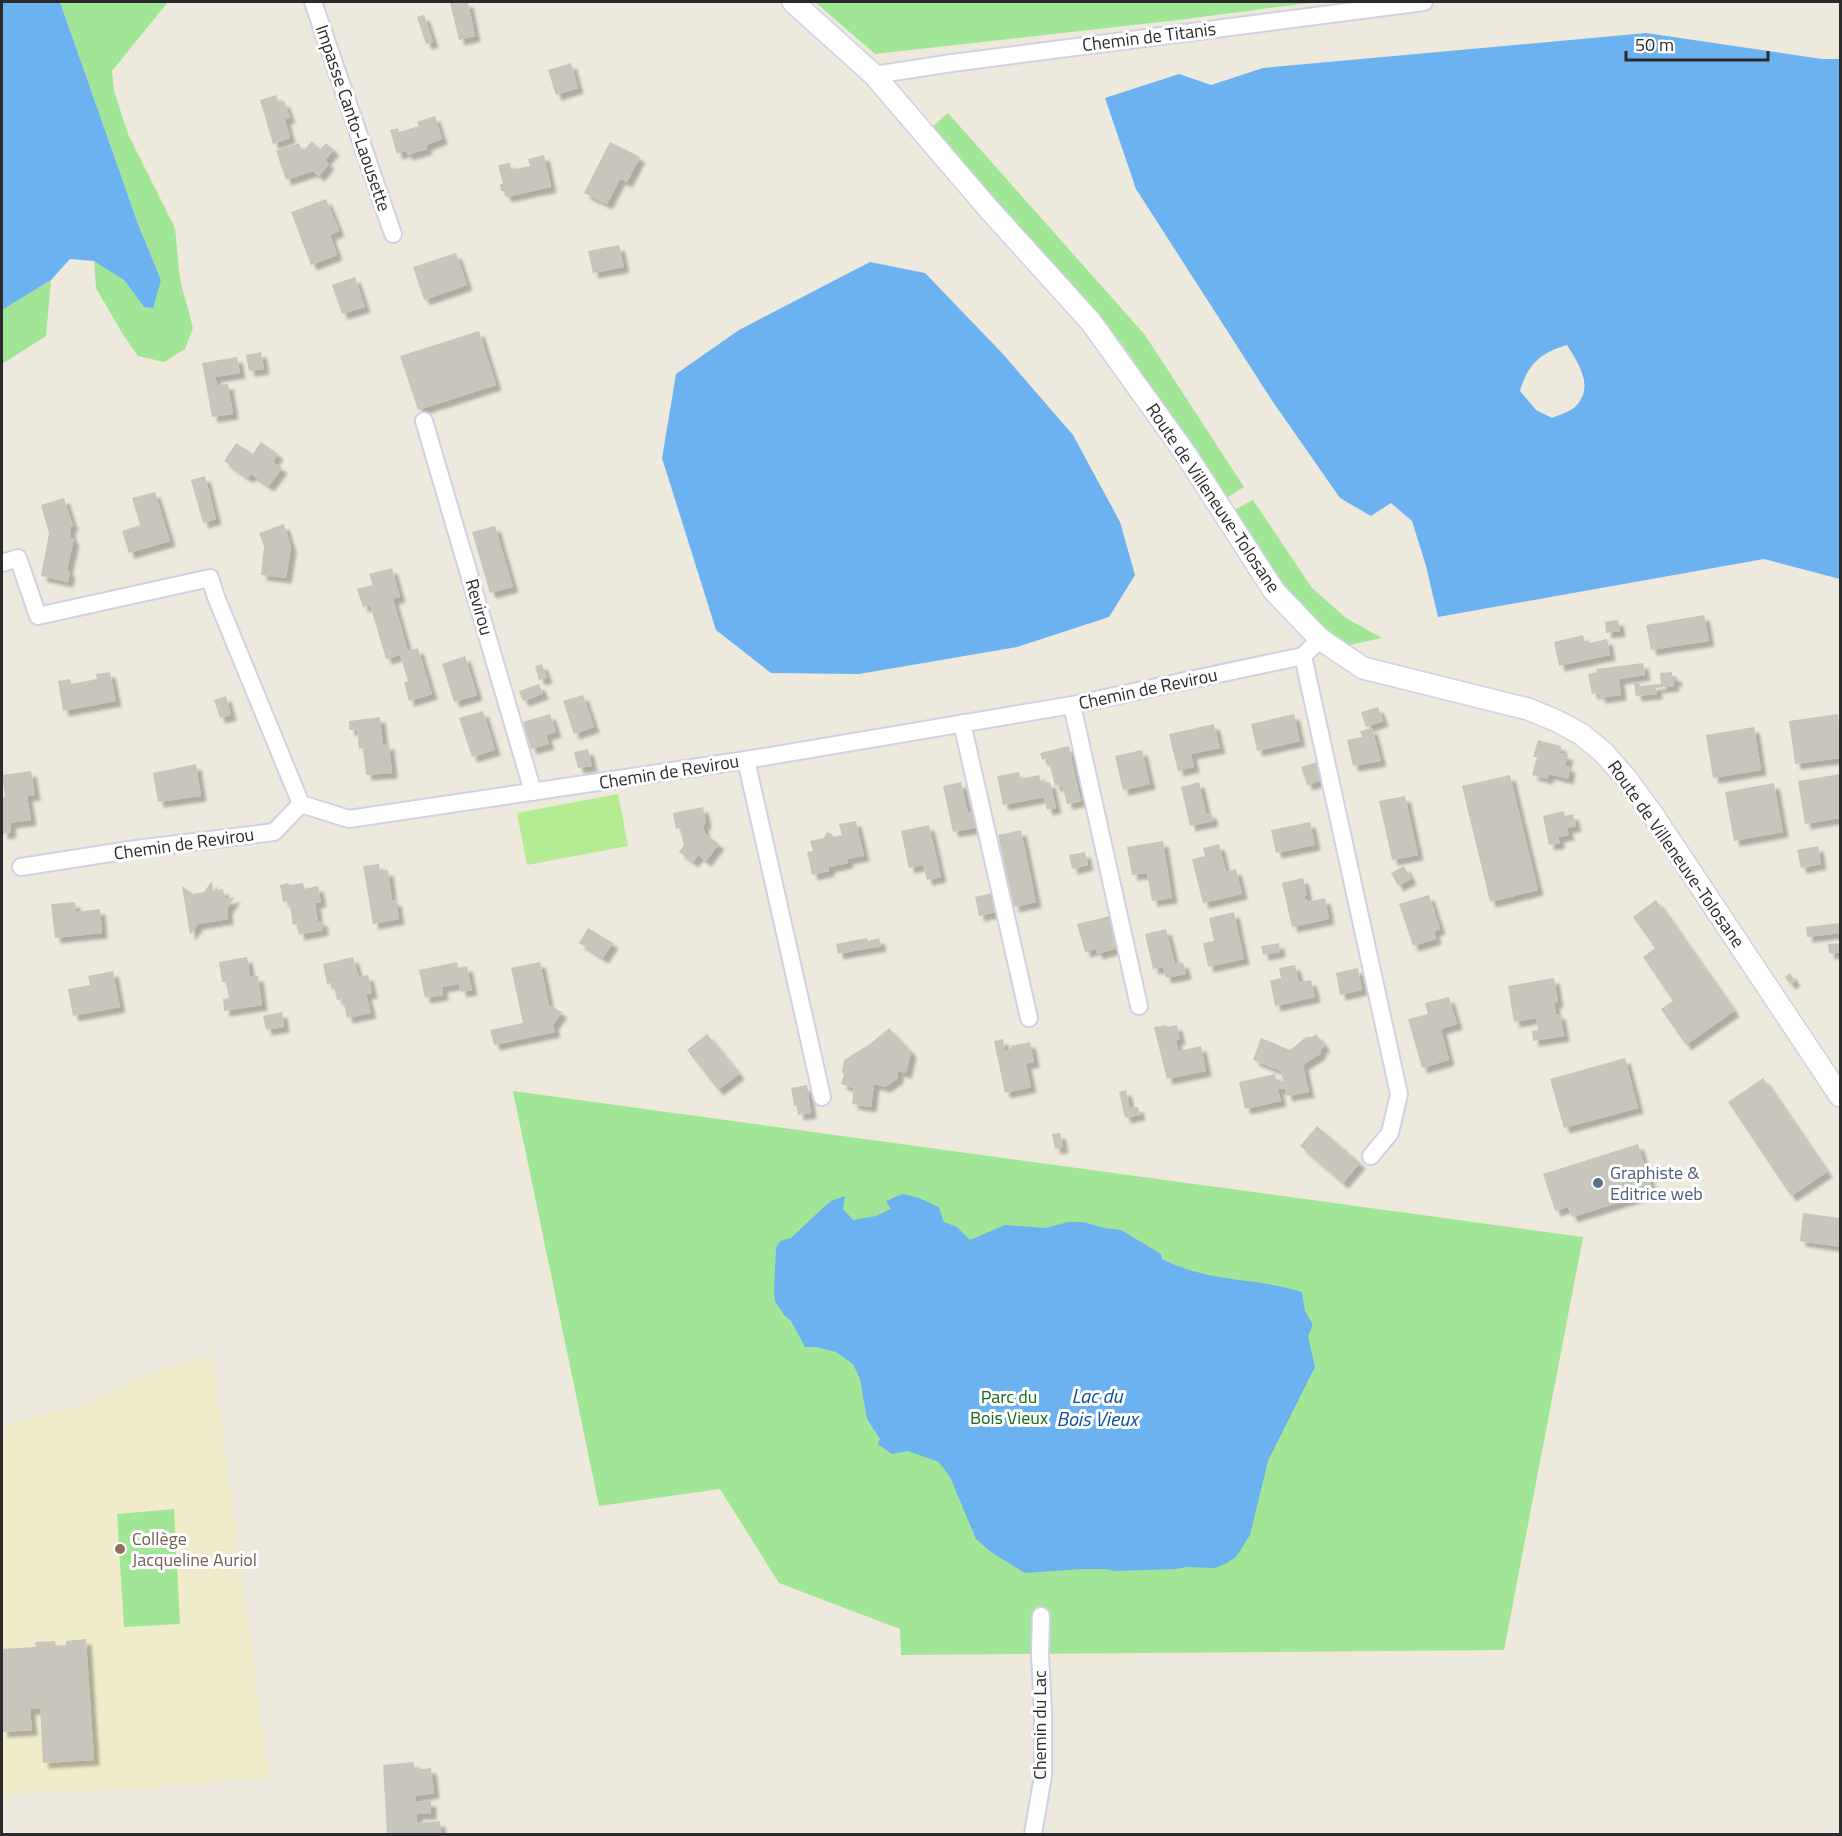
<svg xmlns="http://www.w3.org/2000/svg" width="1842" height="1836" viewBox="0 0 1842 1836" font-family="'Titillium Web',sans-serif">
<defs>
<filter id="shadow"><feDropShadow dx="5.5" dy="5.5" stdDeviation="1.5" flood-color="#0004"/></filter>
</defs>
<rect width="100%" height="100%" fill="#ede9dc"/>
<!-- education -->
<path fill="#efebcb" d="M 212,1353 L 269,1778 L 111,1790 L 2,1795 L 2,1427 L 83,1404 L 147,1376 Z"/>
<!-- green -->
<path fill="#a1e597" d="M 60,2 L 168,2 L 112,71 L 114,91 L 128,134 L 175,228 L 180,280 L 193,328 L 185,349 L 164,362 L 138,356 L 122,333 L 96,288 L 94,260 L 124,280 L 144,307 L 161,280 L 138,224 Z
M 815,2 L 1316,2 L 1178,20 L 875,54 Z
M 948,113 L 1145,335 L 1244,487 L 1226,498 L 1122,344 L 932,127 Z
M 51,280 L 46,336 L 2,364 L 2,310 Z
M 1253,500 L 1312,588 L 1346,618 L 1382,638 L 1349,645 C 1298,613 1266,561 1234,510 Z
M 513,1091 L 1583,1237 L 1504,1650 L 901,1655 L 900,1629 L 779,1583 L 720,1489 L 599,1506 Z
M 174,1509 L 180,1624 L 124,1627 L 117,1514 Z"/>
<!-- pitch -->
<path fill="#b3ec92" d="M 618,794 L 628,846 L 527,865 L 517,813 Z"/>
<!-- water -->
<path fill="#6cb2f1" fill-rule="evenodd" d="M 2,2 L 60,2 L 138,224 L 161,280 L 153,308 L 144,307 L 124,280 L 94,261 L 70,259 L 51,280 L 2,310 Z
M 1646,33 L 1822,59 L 1840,59 L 1840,579 L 1764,559 L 1438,617 L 1426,566 L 1412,521 L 1391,503 L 1371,516 L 1340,498 L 1273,402 L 1136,189 L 1105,98 L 1179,74 L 1211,85 L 1263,68 ZM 1567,345 C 1579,364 1595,388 1575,407 C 1569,412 1559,415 1552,418 L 1536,410 L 1520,391 C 1528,364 1540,353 1567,345 Z
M 870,262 L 925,273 L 1002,353 L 1073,435 L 1120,522 L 1135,575 L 1109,617 L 1017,647 L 859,674 L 771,673 L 716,630 L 662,458 L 676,374 L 739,330 Z
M 903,1194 L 919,1198 L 939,1207 L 944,1222 L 957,1227 L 970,1240 L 1005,1225 L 1046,1228 L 1068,1222 L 1083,1222 L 1104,1228 L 1121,1230 L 1161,1254 L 1162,1259 C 1209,1283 1254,1277 1302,1292 L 1305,1311 L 1312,1323 L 1312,1327 L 1308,1336 L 1315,1367 L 1268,1461 L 1250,1535 L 1236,1557 L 1227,1563 L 1215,1568 L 1186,1567 L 1176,1569 L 1114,1571 L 1106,1569 L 1082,1569 L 1025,1573 L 991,1552 L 976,1539 L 950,1477 L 939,1462 L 908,1451 L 892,1454 L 878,1444 L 880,1439 L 867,1419 L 860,1379 L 853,1364 L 836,1352 L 816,1347 L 805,1347 L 791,1321 L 784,1315 L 775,1301 L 774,1292 L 776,1248 L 780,1241 L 791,1238 L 825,1206 L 831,1201 L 845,1196 L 843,1209 L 853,1220 L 876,1216 L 891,1209 L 886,1201 Z"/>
<!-- building -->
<path fill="#c8c5bb" filter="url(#shadow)" d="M 450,2 L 468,2 L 475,36 L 459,40 Z
M 424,15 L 433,42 L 426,44 L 417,17 Z
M 571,63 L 578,88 L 556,95 L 548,70 Z
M 276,95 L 279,103 L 284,101 L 290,118 L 285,119 L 290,138 L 273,144 L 260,100 Z
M 435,116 L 442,139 L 426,145 L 427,149 L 407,155 L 406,151 L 397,154 L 390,130 L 398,128 L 399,132 L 419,126 L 417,122 Z
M 312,141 L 320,149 L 326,143 L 334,150 L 325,160 L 329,164 L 319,176 L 313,171 L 286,180 L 276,151 L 299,143 L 302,152 Z
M 610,142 L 640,157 L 627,182 L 620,179 L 607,204 L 584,193 Z
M 544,155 L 551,187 L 506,197 L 504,191 L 501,191 L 500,184 L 503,184 L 498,165 L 510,163 L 511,170 L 530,166 L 528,159 Z
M 326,199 L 339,231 L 330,235 L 337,255 L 311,265 L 291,212 Z
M 619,245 L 624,267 L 593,273 L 588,251 Z
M 456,253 L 467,285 L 424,300 L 413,267 Z
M 355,277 L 365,307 L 342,314 L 332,285 Z
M 479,331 L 496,385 L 418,410 L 400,356 Z
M 261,352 L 264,369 L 249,371 L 246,355 Z
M 237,357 L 240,373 L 215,377 L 217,385 L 228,384 L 233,414 L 212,417 L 202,363 Z
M 261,442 L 278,454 L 273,462 L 282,468 L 269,486 L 251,474 L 248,478 L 224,461 L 236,443 L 253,454 Z
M 205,476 L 216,519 L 203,523 L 191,480 Z
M 155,492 L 170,541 L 129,553 L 122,531 L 140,525 L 132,498 Z
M 64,498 L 73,526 L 70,527 L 71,538 L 74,538 L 67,571 L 70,571 L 68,582 L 41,576 L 49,533 L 41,505 Z
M 284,524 L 291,547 L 286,578 L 261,575 L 264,547 L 259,533 Z
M 495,526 L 513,587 L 490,593 L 472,532 Z
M 392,568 L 400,597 L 393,599 L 408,651 L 418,648 L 432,694 L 409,701 L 404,683 L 408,681 L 400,655 L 386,659 L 370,605 L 363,607 L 357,589 L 373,585 L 369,574 Z
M 1704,615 L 1709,641 L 1651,650 L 1646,625 Z
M 1618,620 L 1620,631 L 1606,633 L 1605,622 Z
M 1583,635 L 1585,644 L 1607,639 L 1610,655 L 1559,666 L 1554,642 Z
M 465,656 L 477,695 L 454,702 L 442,664 Z
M 1643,663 L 1645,675 L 1619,679 L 1621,695 L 1600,698 L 1599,693 L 1592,694 L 1588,674 L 1597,672 L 1596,669 Z
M 542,664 L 547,678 L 539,680 L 535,666 Z
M 110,672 L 116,701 L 63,711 L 58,681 L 70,679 L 71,684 L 97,679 L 96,674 Z
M 1672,672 L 1672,676 L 1676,676 L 1677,681 L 1673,681 L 1674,686 L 1656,688 L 1657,694 L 1636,696 L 1634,683 L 1639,682 L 1640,686 L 1661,684 L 1660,673 Z
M 539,684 L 543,694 L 523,701 L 519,691 Z
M 583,695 L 594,727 L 574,734 L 563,701 Z
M 226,696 L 231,715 L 220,718 L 214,700 Z
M 1378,707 L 1383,721 L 1366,727 L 1361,712 Z
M 483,711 L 495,750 L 472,757 L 459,718 Z
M 550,714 L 556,732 L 546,735 L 549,744 L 531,749 L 523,722 Z
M 1294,714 L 1300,741 L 1257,751 L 1251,724 Z
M 1838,714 L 1840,758 L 1795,764 L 1789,721 Z
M 380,717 L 383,745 L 389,744 L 392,773 L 366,775 L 363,748 L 359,749 L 357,730 L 349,730 L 349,721 Z
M 1214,724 L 1220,748 L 1191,754 L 1194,767 L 1178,771 L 1169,734 Z
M 1754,727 L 1761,770 L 1713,778 L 1706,735 Z
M 1372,728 L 1381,761 L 1353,766 L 1347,740 L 1362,737 L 1360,731 Z
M 1538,740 L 1561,746 L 1561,753 L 1568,755 L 1565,766 L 1570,767 L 1568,779 L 1549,774 L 1547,779 L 1532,775 L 1537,757 L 1533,757 Z
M 1069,746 L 1081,801 L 1067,804 L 1062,785 L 1055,786 L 1048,758 L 1042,760 L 1040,753 Z
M 588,749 L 592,766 L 578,768 L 574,752 Z
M 1142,750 L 1150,784 L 1123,790 L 1115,756 Z
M 1317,762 L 1323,780 L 1307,785 L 1301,767 Z
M 196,764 L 201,796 L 158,802 L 153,773 Z
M 31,771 L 35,795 L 27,796 L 31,820 L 10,823 L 11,832 L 2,834 L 2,797 L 5,797 L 2,775 Z
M 1019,772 L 1020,779 L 1039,775 L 1041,783 L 1050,782 L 1056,808 L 1047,810 L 1044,797 L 1003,805 L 997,776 Z
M 1840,774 L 1840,818 L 1805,824 L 1798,781 Z
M 1510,775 L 1538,890 L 1490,902 L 1462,786 Z
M 961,782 L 968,813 L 982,810 L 985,826 L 953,832 L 943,786 Z
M 1199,782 L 1206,813 L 1211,813 L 1213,821 L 1190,826 L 1181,787 Z
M 1774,783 L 1783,832 L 1734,841 L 1725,792 Z
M 1405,796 L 1418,855 L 1392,860 L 1379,801 Z
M 703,807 L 706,822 L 703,826 L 705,834 L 719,844 L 706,861 L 698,855 L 693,862 L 679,852 L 684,845 L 680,828 L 676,829 L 673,813 Z
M 1564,811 L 1565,816 L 1573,814 L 1576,826 L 1567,828 L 1569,835 L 1558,837 L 1560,843 L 1549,845 L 1543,816 Z
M 856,821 L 864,856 L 847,859 L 848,863 L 829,867 L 829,871 L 812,875 L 807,852 L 813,851 L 810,841 L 824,838 L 827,832 L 832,834 L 833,837 L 842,835 L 839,824 Z
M 1310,822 L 1315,845 L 1276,853 L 1271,830 Z
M 929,825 L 941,877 L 927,880 L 923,865 L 909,868 L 901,831 Z
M 1021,830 L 1036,902 L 1014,907 L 998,835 Z
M 1163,841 L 1172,898 L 1152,901 L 1147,873 L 1132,875 L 1127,847 Z
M 1219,844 L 1226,872 L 1236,869 L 1242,894 L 1203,903 L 1192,859 L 1205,856 L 1203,848 Z
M 1818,846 L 1821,864 L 1801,868 L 1797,850 Z
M 1085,852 L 1088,865 L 1072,869 L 1069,855 Z
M 379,864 L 380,872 L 388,870 L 392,901 L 396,900 L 399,919 L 373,924 L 363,866 Z
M 1404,866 L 1411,879 L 1398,886 L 1391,873 Z
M 1303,878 L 1307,895 L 1304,896 L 1305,899 L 1307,899 L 1308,902 L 1325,898 L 1329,919 L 1292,927 L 1282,883 Z
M 212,881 L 213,891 L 223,889 L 225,899 L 235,897 L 227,909 L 228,919 L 198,924 L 190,935 L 182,886 L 193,894 L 204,892 Z
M 288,883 L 289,885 L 303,883 L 304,889 L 318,886 L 321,902 L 315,903 L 318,921 L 322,921 L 323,930 L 299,935 L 297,924 L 293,925 L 289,901 L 283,902 L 280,885 Z
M 996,892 L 1000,911 L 979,916 L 975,897 Z
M 1429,895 L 1440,929 L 1434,931 L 1436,939 L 1413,946 L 1399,904 Z
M 1656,900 L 1734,1011 L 1686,1045 L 1661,1009 L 1673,1001 L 1643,957 L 1655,948 L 1633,917 Z
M 75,902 L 76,912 L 100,909 L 102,933 L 55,938 L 51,904 Z
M 1234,912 L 1244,959 L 1208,967 L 1203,943 L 1214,941 L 1209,918 Z
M 1110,916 L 1118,948 L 1097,954 L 1096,949 L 1085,952 L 1077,924 Z
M 1840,923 L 1840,933 L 1807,937 L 1806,927 Z
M 588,928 L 613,943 L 603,958 L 579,943 Z
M 1166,929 L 1175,964 L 1183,962 L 1186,974 L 1166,978 L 1163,967 L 1153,969 L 1145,934 Z
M 867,938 L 868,941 L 879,938 L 881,946 L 838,954 L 836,944 Z
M 1279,943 L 1280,952 L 1263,955 L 1261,946 Z
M 1840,943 L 1840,952 L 1829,954 L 1828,944 Z
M 247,957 L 250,977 L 258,976 L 262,1005 L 224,1011 L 223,999 L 229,998 L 226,982 L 222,982 L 219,962 Z
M 353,957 L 359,977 L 368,975 L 372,993 L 366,994 L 371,1013 L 347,1018 L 343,999 L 337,1000 L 333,983 L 327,984 L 323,964 Z
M 457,962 L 458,968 L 467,966 L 472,990 L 461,992 L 459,984 L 442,987 L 443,995 L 425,998 L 419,970 Z
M 540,962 L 549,1005 L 562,1012 L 553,1025 L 555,1032 L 494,1045 L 490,1030 L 523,1023 L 511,968 Z
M 1295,965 L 1299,982 L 1311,980 L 1315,997 L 1275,1006 L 1270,981 L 1281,978 L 1279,968 Z
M 1358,968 L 1362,990 L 1340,995 L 1336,973 Z
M 113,971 L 120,1007 L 73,1016 L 68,989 L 90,985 L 88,976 Z
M 1790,973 L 1795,981 L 1790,984 L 1785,977 Z
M 1554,978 L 1558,1002 L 1554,1003 L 1556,1014 L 1560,1014 L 1564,1036 L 1533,1041 L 1532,1031 L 1538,1030 L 1536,1018 L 1514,1022 L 1508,986 Z
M 1449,997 L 1457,1024 L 1441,1029 L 1449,1060 L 1422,1068 L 1408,1019 L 1428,1014 L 1425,1003 Z
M 282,1012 L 284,1027 L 266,1030 L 263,1016 Z
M 1166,1025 L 1167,1027 L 1177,1025 L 1180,1039 L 1176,1040 L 1178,1051 L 1201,1046 L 1206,1071 L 1167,1079 L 1154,1027 Z
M 889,1028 L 911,1052 L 906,1073 L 898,1071 L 898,1078 L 885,1087 L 874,1084 L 871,1107 L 852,1104 L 854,1088 L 841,1084 L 844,1074 L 842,1072 L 844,1060 L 870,1044 Z
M 707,1034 L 739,1074 L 718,1090 L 687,1050 Z
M 1316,1034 L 1325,1046 L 1321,1049 L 1320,1054 L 1303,1065 L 1309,1092 L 1287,1096 L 1285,1088 L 1278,1089 L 1281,1101 L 1245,1109 L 1239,1082 L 1275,1074 L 1277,1082 L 1283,1081 L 1281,1071 L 1253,1060 L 1261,1038 L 1290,1050 L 1306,1037 L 1312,1037 Z
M 1003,1039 L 1005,1051 L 1011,1049 L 1011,1046 L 1030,1042 L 1034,1062 L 1026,1064 L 1031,1087 L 1005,1093 L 994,1041 Z
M 1625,1058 L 1638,1108 L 1564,1128 L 1550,1079 Z
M 1763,1078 L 1827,1172 L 1791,1196 L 1728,1102 Z
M 807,1085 L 811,1113 L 798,1115 L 797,1106 L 794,1106 L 791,1088 Z
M 1126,1090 L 1130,1108 L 1138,1107 L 1140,1115 L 1125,1118 L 1119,1092 Z
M 1317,1126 L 1360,1163 L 1343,1183 L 1300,1146 Z
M 1060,1133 L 1063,1147 L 1055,1149 L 1052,1134 Z
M 1638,1144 L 1653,1192 L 1572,1217 L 1568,1207 L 1555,1211 L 1543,1174 Z
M 1803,1213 L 1840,1218 L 1840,1247 L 1800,1241 Z
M 86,1639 L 94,1760 L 43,1763 L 40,1709 L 30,1709 L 32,1730 L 2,1732 L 2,1649 L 36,1647 L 35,1642 L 55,1641 L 56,1646 L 66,1645 L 66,1641 Z
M 414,1762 L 414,1770 L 431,1768 L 434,1793 L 416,1796 L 416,1801 L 431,1801 L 431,1814 L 417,1814 L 417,1823 L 440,1821 L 441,1834 L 387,1834 L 383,1765 Z"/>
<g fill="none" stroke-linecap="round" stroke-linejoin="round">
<!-- minor casing -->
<g stroke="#d1d1e3" stroke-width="20">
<path id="minor" d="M 313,2 L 393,234
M 874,75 L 952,63 L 1424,2
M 424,421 L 533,792
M 2,563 L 18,558 L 38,616 L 210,578 L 216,597 L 301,804
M 1303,656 L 1399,1094 L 1390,1133 L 1371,1156
M 1072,705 L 1139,1006
M 962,723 L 1029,1018
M 746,760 L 822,1097
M 21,867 L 136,849 L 274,832 L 301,804 L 349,819 L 746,760 L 1072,705 L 1303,656 L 1320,639
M 1033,1834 L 1043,1776 L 1043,1712 L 1040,1655 L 1041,1616"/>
</g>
<!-- tertiary casing -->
<g stroke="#d1d1e3" stroke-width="24">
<path id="tertiary" d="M 793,2 L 874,75 L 987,207 L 1091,322 L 1185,453 L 1274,591 L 1320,639 L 1363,668 L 1528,709 L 1557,721 L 1581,734 L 1603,752 L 1626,778 L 1653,815 L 1840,1096"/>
</g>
<!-- minor -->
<use href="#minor" stroke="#fff" stroke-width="16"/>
<!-- tertiary -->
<use href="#tertiary" stroke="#fff" stroke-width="21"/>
</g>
<!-- markers -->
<circle fill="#5c6f8a" stroke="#fff" stroke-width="2" cx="1598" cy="1183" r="6"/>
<circle fill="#8d6e63" stroke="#fff" stroke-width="2" cx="120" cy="1549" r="6"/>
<g text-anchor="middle" stroke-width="6" stroke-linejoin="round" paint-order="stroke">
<!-- street labels -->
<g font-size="18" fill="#2a2a2a" stroke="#fff">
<text transform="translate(1149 37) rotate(-7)" y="6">Chemin de Titanis</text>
<text transform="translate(353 118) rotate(71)" y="6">Impasse Canto-Laousette</text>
<text transform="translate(1213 498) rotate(56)" y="6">Route de Villeneuve-Tolosane</text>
<text transform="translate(479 607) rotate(74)" y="6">Revirou</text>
<text transform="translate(1148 689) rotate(-12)" y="6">Chemin de Revirou</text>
<text transform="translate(669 772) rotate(-9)" y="6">Chemin de Revirou</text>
<text transform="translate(184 844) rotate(-8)" y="6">Chemin de Revirou</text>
<text transform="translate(1676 854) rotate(55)" y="6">Route de Villeneuve-Tolosane</text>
<text transform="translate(1040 1725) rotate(-90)" y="6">Chemin du Lac</text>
</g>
<!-- service labels -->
<g font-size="18" fill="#4e5e75" stroke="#fff" text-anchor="start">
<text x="1610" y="1179">Graphiste &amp;<tspan x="1610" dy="21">Editrice web</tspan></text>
</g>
<!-- park labels -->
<g font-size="18" fill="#186918" stroke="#fff">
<text x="1009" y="1403">Parc du<tspan x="1009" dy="21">Bois Vieux</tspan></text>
</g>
<!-- education labels -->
<g font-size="18" fill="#785e54" stroke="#fff" text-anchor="start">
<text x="132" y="1545">Collège<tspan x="132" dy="21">Jacqueline Auriol</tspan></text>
</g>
<!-- water labels -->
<g font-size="20" font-style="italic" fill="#0a4c9f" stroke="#fff">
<text x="1097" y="1403">Lac du<tspan x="1097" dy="23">Bois Vieux</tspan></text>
</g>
</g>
<!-- border -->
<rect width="1842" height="1836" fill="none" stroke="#2a2a2a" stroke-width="6"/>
<!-- scale -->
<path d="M1626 51v9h142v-9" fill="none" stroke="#2a2a2a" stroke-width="3"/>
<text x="1635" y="51" font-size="18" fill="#2a2a2a" stroke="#ffffff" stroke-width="4.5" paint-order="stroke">50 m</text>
</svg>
